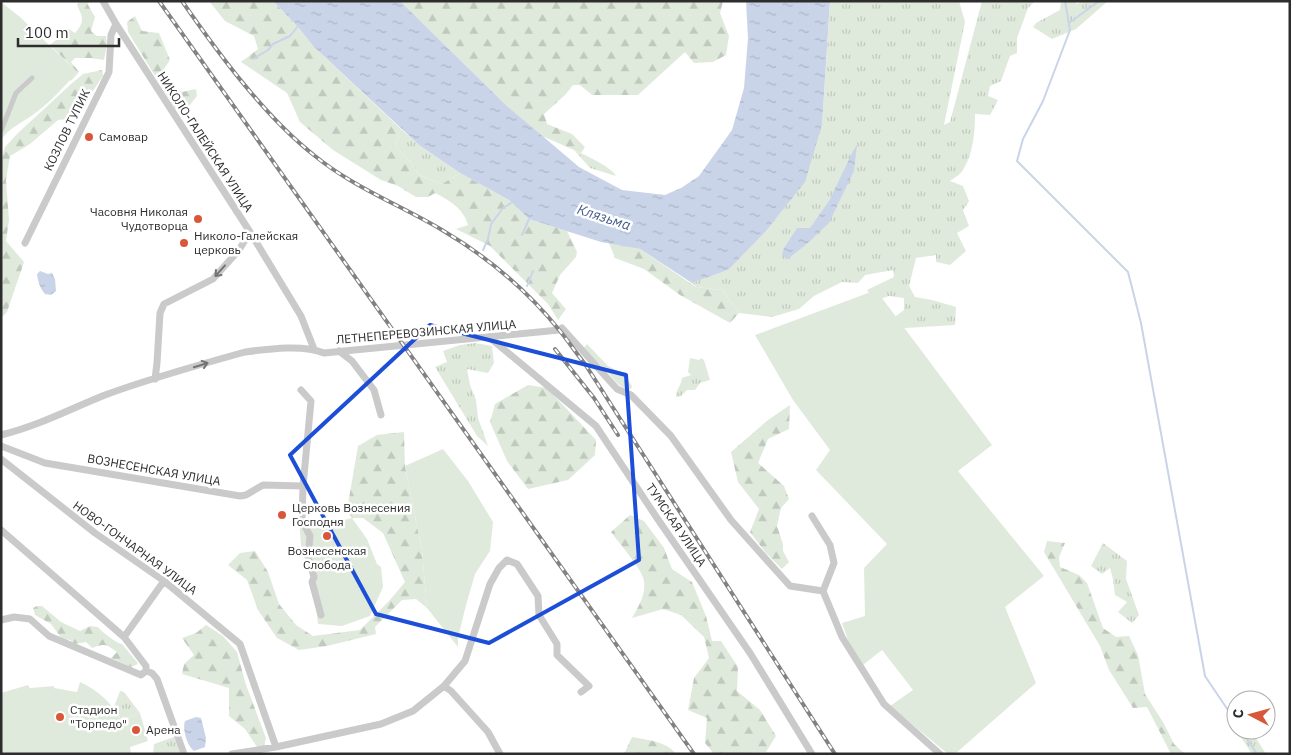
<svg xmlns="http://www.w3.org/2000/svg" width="1291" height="755" viewBox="0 0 1291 755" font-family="'IBM Plex Sans',sans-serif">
<defs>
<pattern id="grass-tufts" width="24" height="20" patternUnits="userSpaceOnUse" patternTransform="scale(1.25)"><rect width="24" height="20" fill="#e0eadc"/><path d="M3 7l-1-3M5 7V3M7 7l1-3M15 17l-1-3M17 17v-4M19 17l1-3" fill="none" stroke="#c0c9bd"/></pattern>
<pattern id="forest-firs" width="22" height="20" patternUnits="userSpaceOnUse" patternTransform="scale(1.25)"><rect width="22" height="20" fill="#e0eadc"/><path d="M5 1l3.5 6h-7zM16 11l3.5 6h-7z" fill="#c0c9bd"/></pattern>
<pattern id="water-ripples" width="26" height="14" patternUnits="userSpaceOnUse" patternTransform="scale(1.25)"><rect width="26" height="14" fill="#c9d4e9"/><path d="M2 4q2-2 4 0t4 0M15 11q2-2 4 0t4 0" fill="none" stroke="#adb6c8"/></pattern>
</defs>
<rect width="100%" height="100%" fill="#fff"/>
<!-- grass -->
<path fill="url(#grass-tufts)" d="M 830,1 L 959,1 L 965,22 L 944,125 L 950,122 L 982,1 L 1035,1 L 1028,8 L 1017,38 L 1017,53 L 1010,56 L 1001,81 L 990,86 L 988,96 L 998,100 L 990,115 L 975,114 C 975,133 973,154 963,170 C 960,175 954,178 950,181 L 963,186 L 969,201 L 963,210 L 969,226 L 957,233 L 966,251 L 950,265 L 936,262 L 936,255 L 916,258 L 909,286 L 915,297 L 932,300 L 956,307 L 955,325 L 905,328 L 895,332 L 888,322 L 904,310 L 904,298 L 889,296 L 874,301 L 867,290 L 894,277 L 893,270 L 865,275 L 858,283 L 842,282 L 814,296 L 799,309 L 772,317 L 739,313 L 722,290 L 696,287 L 692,283 L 728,270 L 822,125 Z
M 1061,1 L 1075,1 L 1077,4 L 1083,1 L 1108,1 L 1076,29 L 1052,39 L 1033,27 L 1036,23 L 1060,10 Z
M 401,129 L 419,145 L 460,173 L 442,184 L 419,175 L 413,165 L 395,145 Z
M 574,150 C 584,154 613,168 616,176 L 590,168 Z
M 475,343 L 492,346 L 494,363 L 488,373 L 467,369 L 470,385 L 476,400 L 478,418 L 488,446 L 477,436 L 435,367 L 447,362 L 443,351 L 460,345 Z
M 690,358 L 699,360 L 701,358 L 704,360 L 710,380 L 700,383 L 695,390 L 687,390 L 681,396 L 676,397 C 676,389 681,386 682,378 L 691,375 L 688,372 Z
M 1103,543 L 1127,561 L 1126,579 L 1139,615 L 1132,623 L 1118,612 L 1127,602 L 1115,595 L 1113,579 L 1110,568 L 1102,574 L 1091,566 Z
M 120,691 L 124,692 L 140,713 L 121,720 L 114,707 Z
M 1236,730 L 1251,730 L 1266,754 L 1252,754 Z
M 174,737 L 180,754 L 153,754 L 154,744 Z"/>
<!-- forest -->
<path fill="url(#forest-firs)" d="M 79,1 L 93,1 L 87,3 L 95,17 L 91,31 L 97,36 L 106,36 L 107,44 L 104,60 L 91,58 L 75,58 L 71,62 L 79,72 L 72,80 L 69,81 L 77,72 L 50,45 L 69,29 L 75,33 C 85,21 83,18 77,5 Z
M 209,1 L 273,1 L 298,27 L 313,46 L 401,129 L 395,145 L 413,165 L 419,175 L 442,184 L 460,173 L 509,200 L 529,219 L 567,231 L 577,252 L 576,257 L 560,275 L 552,293 L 566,309 L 558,320 L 548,304 L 490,246 L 456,229 L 468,225 C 464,209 449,200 435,193 L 428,197 L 416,197 L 398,186 L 381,180 L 333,150 L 300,122 L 287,93 L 241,62 L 258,49 L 254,36 L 225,21 Z
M 400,1 L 723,1 L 720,13 L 729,36 L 726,55 L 713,62 L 694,63 L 685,52 L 638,95 L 592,95 L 580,85 L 573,85 L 565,95 L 544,114 L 547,124 L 572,134 L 585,147 L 581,153 L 542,136 L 506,105 Z
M 135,16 L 142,31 L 159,33 L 170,60 L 164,69 L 172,83 L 182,92 L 196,89 L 197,96 L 190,105 L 176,110 L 128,32 L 127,22 Z
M 102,70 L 103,76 L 87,100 L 79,118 L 58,120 L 30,144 L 10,156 L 6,180 L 9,220 L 6,241 L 24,262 L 7,312 L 1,318 L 1,160 L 5,147 L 18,133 L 70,85 L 83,74 Z
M 609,243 L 640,249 L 696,287 L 722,290 L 739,313 L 730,323 L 680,295 L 644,269 L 615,258 Z
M 587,344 L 608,366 L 624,374 L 632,386 L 631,389 C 617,389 613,376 604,368 C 597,362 590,356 583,349 Z
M 528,385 L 547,388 L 596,440 L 595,455 L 568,480 L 528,489 L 507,461 L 490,422 L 495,404 Z
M 790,405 L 789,429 L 768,439 L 758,463 L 784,486 L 789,499 L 781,508 L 777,526 L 783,544 L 783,551 L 789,562 L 782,569 L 766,553 L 750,532 L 759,509 L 738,482 L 731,452 L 768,420 Z
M 404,432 L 405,466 L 422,550 L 427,608 L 416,599 L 402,600 L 375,627 L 376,634 L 327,646 L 299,650 L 277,638 L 258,610 L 247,580 L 228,565 L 240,553 L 255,551 L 268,572 L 279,604 L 296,625 L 313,636 L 360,630 L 389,601 L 405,582 L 383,533 L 363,518 L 352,518 L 347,510 L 358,446 L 377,435 Z
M 630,515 L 644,521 L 664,548 L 672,569 L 692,582 L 706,616 L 712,641 L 721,641 L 738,667 L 737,691 L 760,710 L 776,736 L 766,752 L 714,754 L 705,743 L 707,718 L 688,710 L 694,678 L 709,658 L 704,637 L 681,615 L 663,609 L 632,618 C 638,607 646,595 644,581 C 643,570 618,542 611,532 Z
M 1047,541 L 1065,543 L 1059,557 L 1060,567 L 1079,575 L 1087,583 L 1103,628 L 1116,637 L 1129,636 L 1138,655 L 1145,694 L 1163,722 L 1174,744 L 1185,754 L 1171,754 L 1147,707 L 1133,708 L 1109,670 L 1100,646 L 1044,552 Z
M 37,606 L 42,606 L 61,622 L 80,631 L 90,626 L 98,627 C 102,632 116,643 122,644 L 137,662 L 138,664 L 131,667 L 111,658 L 117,652 C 106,644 105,643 92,648 L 86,642 L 75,644 L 70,640 L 62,639 L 51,624 L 35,615 L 33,608 Z
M 206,625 L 223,636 L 237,652 L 246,685 L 266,738 L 264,746 L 257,747 L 245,729 L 229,716 L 229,688 L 182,674 L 184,664 L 194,655 L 182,638 L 196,633 Z
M 632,737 C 646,740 667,741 676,754 L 622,754 L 625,752 Z"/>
<!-- green -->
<path fill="#e0eadc" d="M 1,2 L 20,17 L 77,72 C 65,86 52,100 38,111 C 26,121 9,127 1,140 Z
M 876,290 L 992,445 L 958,471 L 1044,576 L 1005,607 L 1036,683 L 955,754 L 948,754 L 890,706 L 913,690 L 882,650 L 863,665 L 848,640 L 842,623 L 865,616 L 864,568 L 887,544 L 816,470 L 830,450 L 793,400 L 755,335 Z
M 443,449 L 468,481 L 493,522 L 490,551 L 475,574 L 466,605 L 458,638 L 458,647 L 427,608 L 422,550 L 405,466 Z
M 352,518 L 367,539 L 377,564 L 381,567 L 383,587 L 370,616 L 342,626 L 318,624 L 313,579 L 301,545 L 299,521 L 305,521 L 324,525 Z
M 80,682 C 99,691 111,702 121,720 L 140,713 L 148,741 L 130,747 L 131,754 L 1,754 L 1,693 L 28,685 L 30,688 L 54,686 L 54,688 L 77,692 Z"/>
<!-- water -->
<path fill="url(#water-ripples)" d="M 273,1 L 400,1 L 506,105 L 579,167 L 622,190 L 665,195 L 681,188 L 699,176 L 732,130 L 744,88 L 748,38 L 746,1 L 830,1 L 822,125 L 805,182 L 765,232 L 728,270 L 692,283 L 640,249 L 601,242 L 529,219 L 509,200 L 460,173 L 419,145 L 313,46 L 298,27 Z
M 857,145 L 854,171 L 829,223 L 809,242 L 788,259 L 782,256 L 784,248 L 797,228 L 810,228 L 829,201 L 853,151 Z
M 40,271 L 48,274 L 52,273 L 55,279 L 56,291 L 51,295 L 45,294 C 40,288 38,282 37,274 Z
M 196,717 L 201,718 L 206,738 L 205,747 L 194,751 C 187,746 182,729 185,721 Z"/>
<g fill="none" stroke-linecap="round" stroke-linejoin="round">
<!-- stream -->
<path stroke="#c9d4e9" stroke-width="2" d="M 1065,1 L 1070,30 L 1043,101 L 1023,139 L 1017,161 L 1128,272 L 1141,323 L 1205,676 L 1236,722
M 1069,23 L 1099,1
M 253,59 L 268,50 L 273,44 L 290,36 L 298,26
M 522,235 L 529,219
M 483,250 L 488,239 L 491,224 L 503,208 L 511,203
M 527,286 L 533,271
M 1241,730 L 1257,754"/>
<!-- pedestrian -->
<path stroke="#cacaca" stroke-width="5" d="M 1,131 L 16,93 L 32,78"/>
<!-- minor -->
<path stroke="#cacaca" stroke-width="7" d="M 103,1 L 116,24 L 250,232 L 301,316 L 314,349
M 25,243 L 109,72 L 111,35 L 116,24
M 489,337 L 596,426 L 657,518 L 750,653 L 812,754
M 339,351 L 352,361 L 374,390 L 381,415
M 155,379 L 157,363 L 160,313 L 164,304 L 213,279 L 239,250 L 250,232
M 301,390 L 311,401 L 303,486 L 302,521 L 310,536 L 308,557 L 314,577 L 312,582 L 321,615
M 1,435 C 38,426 70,409 105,395 C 151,378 198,365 245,352 C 268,349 303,344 324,353 L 559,330 L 562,328 L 617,389 L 631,395 L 671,436 L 731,520 L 790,586 L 823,591 L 842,637 L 884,704 L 940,754
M 1,446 L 45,463 L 240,496 L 246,495 L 263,485 L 303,486
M 1,459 L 95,533 L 164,581 L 240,644 L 276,747
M 812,516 L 830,545 L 834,563 L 823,591
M 1,530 L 124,637 L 146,666 L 146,671
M 1,620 L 14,617 L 30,619 L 49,636 L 141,675 L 146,671 L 152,673 L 157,679 L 184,754
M 124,637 L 164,581
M 444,686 L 451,691 L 488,732 L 500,754
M 232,754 L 276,747 L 381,724 L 413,711 L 444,686 L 465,661 L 490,584 L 499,568 L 507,560 L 517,564 L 538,596 L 539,615 L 557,644 L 557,655 L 589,686 L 581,692"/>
<!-- rail casing -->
<g stroke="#828282" stroke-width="4">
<path id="rail" d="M 159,1 L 694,754
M 182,1 C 218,53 265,117 315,156 C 353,187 400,205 442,230 C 486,256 528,291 560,331 C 569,342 576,353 585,364 L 835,754
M 555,349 L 594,398 L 618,435"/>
</g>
<!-- rail -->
<use href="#rail" stroke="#fff" stroke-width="2" stroke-dasharray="5.5" stroke-linecap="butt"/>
</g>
<!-- one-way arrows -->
<defs><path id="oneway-shaft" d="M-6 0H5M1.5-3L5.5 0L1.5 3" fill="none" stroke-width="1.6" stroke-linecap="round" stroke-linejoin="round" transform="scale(1.25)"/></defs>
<g stroke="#747474">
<use href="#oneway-shaft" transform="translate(220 271) rotate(132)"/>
<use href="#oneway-shaft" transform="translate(201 365) rotate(-17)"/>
</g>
<!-- marked area -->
<path fill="none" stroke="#1d4ed8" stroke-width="4" stroke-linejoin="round" d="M 430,325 L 626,375 L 639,560 L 489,643 L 376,614 L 290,455 Z"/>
<!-- markers -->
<g fill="#d8573b" stroke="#fff" stroke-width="2">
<circle cx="89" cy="137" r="5"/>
<circle cx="198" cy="219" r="5"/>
<circle cx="184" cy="243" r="5"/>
<circle cx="282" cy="515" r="5"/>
<circle cx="327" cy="536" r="5"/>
<circle cx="60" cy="717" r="5"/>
<circle cx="136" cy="730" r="5"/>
</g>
<g text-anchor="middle" stroke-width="5" stroke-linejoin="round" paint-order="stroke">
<!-- street labels -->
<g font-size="12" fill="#2d2d2d" stroke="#fff">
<text transform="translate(67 130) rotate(-64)" y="4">КОЗЛОВ ТУПИК</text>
<text transform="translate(205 142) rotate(57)" y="4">НИКОЛО-ГАЛЕЙСКАЯ УЛИЦА</text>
<text transform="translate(426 332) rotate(-5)" y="4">ЛЕТНЕПЕРЕВОЗИНСКАЯ УЛИЦА</text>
<text transform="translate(154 470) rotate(10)" y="4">ВОЗНЕСЕНСКАЯ УЛИЦА</text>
<text transform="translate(676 525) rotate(56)" y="4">ТУМСКАЯ УЛИЦА</text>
<text transform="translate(135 548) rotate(36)" y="4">НОВО-ГОНЧАРНАЯ УЛИЦА</text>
</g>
<!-- poi labels -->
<g font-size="12" fill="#2d2d2d" stroke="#fff" text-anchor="start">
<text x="99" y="141">Самовар</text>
<text x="188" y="216" text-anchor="end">Часовня Николая<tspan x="188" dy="14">Чудотворца</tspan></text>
<text x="194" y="240">Николо-Галейская<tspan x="194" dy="14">церковь</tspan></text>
<text x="292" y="512">Церковь Вознесения<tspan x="292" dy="14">Господня</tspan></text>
<text x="327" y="555" text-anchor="middle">Вознесенская<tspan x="327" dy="14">Слобода</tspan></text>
<text x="70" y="714">Стадион<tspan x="70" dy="14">"Торпедо"</tspan></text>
<text x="146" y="734">Арена</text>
</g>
<!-- water labels -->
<g font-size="14" font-style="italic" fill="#415b89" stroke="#fff">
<text transform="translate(604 217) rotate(18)" y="5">Клязьма</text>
</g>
</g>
<!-- border -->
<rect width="1291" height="755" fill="none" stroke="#2d2d2d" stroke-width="5"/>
<!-- north arrow -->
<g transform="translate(1251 715) rotate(276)"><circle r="24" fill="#ffffff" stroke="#ababab"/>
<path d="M0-4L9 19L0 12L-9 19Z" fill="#d8573b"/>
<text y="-8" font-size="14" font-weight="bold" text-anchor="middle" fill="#2d2d2d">С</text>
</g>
<!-- scale -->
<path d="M18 38v8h101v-8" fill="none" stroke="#2d2d2d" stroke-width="2.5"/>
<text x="25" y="38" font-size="15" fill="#2d2d2d" stroke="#ffffff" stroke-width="4" paint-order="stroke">100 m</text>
</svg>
